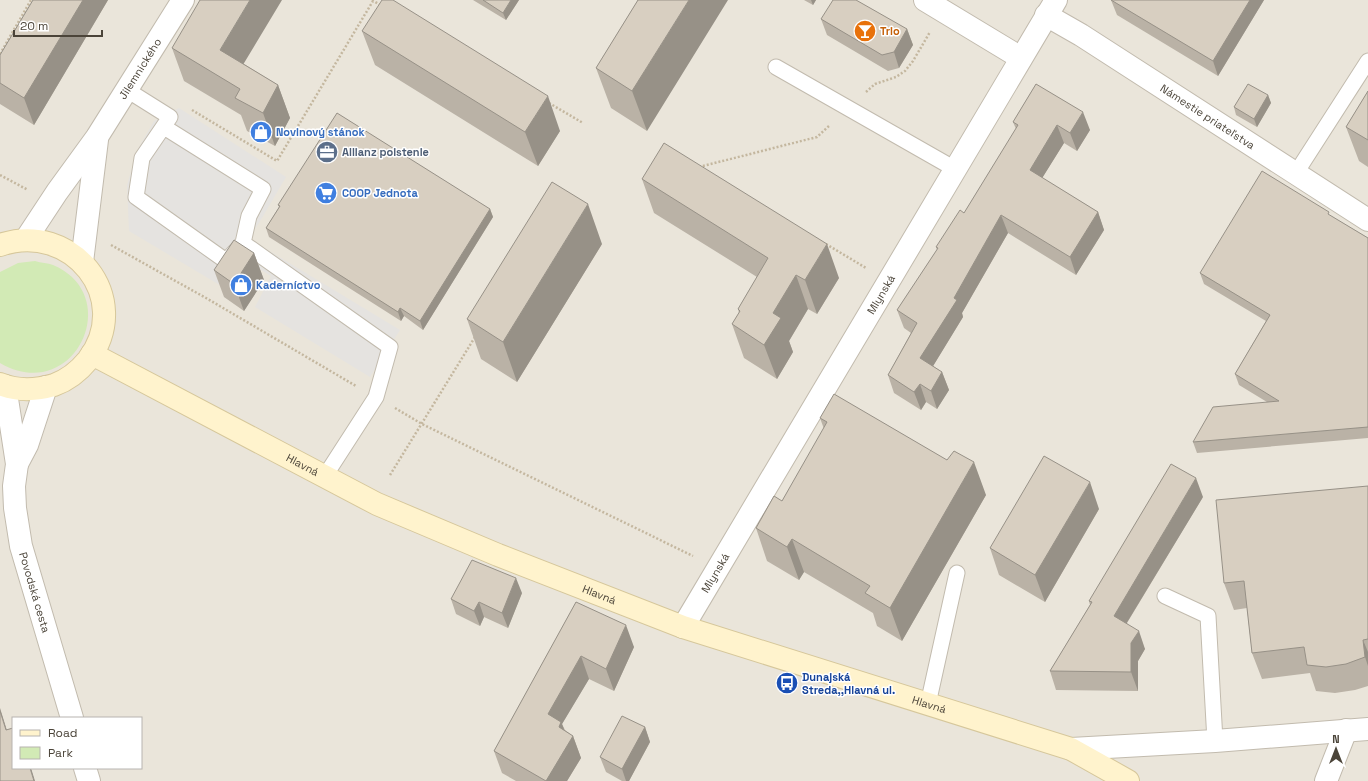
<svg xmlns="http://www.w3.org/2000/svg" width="1368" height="781" viewBox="0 0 1368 781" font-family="'Space Grotesk',sans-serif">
<rect width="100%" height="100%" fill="#f6f3ec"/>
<!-- residential -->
<path fill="#eae5da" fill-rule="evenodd" d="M 0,0 L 1368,0 L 1368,781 L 0,781 ZM 13,718 L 141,718 L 141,768 L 13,768 Z"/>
<!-- green -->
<path fill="#d2eab5" d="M 35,261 C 41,263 48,263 53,265 C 126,296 74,406 0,363 L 0,272 L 18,263 Z"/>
<!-- parking -->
<path fill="#e5e3e0" d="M 179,108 L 286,177 L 259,223 L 248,238 L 400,330 L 370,377 L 255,307 L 271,276 L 243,259 L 223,287 L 129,231 L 127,185 L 138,149 L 154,121 Z"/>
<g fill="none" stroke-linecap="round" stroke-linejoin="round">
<!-- service casing -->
<g stroke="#c2bbae" stroke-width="17">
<path id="service" d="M 776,67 L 955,169
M 127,90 L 170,117 L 142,158 L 136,197 L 226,261 L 243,243 L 390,347 L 376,397 L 325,476
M 164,127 L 263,189 L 249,216 L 243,243
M 1296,173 L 1368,61
M 1165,596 L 1208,616 L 1215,741
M 928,704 L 957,573"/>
</g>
<!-- minor casing -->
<g stroke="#c2bbae" stroke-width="24">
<g id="minor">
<path d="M 925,0 L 1021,58"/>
<path id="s1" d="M 1046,15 L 1081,35 L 1368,220"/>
<path id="s2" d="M 683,627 L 1056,0"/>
<path d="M 1326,781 L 1346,730"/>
</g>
</g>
<!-- tertiary casing -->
<g stroke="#c2bbae" stroke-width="24">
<g id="tertiary">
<path id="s3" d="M 26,239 L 57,192 L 97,137 L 183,0"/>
<path d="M 82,262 L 97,140"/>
<path id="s4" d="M 5,386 L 17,464 L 14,486 L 15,508 L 21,546 L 72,718"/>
<path d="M 17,464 L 27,445 L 46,387"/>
<path d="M 1071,749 L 1215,741 L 1368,729"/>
<path d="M 85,768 L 89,781"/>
</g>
</g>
<!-- secondary casing -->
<g stroke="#d6c79b" stroke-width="24">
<g id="secondary">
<path d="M 0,245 C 71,220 135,298 88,360 C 79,371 68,380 54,385 C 37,390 17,391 0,384"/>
<path id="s5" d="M 92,354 L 377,504 L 498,555 L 683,627 L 1071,749 L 1128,781"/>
</g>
</g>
<!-- path -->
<path stroke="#c4b79f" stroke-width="2.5" stroke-dasharray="2 2" stroke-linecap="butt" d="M 372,0 L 382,6
M 0,54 L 31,0
M 866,92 L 875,84 L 896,77 L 905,71 L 913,61 L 930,32
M 549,103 L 583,123
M 192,110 L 277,161 L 373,1
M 699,167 L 817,137 L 830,125
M 0,175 L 28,190
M 826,244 L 866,268
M 111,245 L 206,298 L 356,386
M 395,408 L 422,424 L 693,556
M 390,475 L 475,337"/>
<!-- service -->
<use href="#service" stroke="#fff" stroke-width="15"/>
<!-- minor -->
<use href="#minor" stroke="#fff" stroke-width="22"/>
<!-- tertiary -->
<use href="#tertiary" stroke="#fff" stroke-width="22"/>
<!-- secondary -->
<use href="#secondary" stroke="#fff3cd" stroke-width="22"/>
</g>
<!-- wall -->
<path fill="#bab2a6" d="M 33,0 L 108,0 L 34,125 L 0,104 L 0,55 Z
M 473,0 L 519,0 L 506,20 Z
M 638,0 L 647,131 L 611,108 L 596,68 Z
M 804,0 L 816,0 L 813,5 Z
M 1111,0 L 1264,0 L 1218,76 L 1117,15 Z
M 821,19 L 907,29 L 913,45 L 899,68 L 888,71 L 827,35 Z
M 362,31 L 560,131 L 538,166 L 375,65 Z
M 172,48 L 244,64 L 278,85 L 290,118 L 275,146 L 247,131 L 241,115 L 184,81 Z
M 1036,84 L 1090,130 L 1077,151 L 1064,143 L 1042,178 L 1098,212 L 1104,230 L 1076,275 L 1008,233 L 962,313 L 963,317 L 933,366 L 942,372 L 949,390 L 937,409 L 926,402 L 921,410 L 894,393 L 888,375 L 911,333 L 904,328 L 897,310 L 937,250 L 936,247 L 964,213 L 1016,129 L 1013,122 Z
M 1368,91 L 1368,167 L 1359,161 L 1346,127 Z
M 1268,95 L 1271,103 L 1257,127 L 1236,115 L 1234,107 Z
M 642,179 L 839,278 L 817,314 L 808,309 L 789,341 L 793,352 L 777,379 L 744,358 L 732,324 L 739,313 L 738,309 L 757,277 L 654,213 Z
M 278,205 L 490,209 L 493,217 L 423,330 L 404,316 L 401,321 L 269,237 L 266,228 L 279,207 Z
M 1331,216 L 1368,238 L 1368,438 L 1197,453 L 1193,442 L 1267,402 L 1239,385 L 1235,374 L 1266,321 L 1204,284 L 1200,273 Z
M 602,244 L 517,382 L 481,359 L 467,319 Z
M 254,253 L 264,280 L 244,311 L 224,297 L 214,270 Z
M 820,418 L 986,495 L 902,641 L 877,626 L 873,613 L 804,572 L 799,580 L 767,561 L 756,528 L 782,501 L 824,429 Z
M 1368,486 L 1368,686 L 1355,690 L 1335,693 L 1316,691 L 1310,673 L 1262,679 L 1252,653 L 1247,608 L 1234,610 L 1224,583 Z
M 1203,497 L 1127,623 L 1145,649 L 1138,661 L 1138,691 L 1056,690 L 1050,671 L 1090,605 L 1089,601 Z
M 1099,509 L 1045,602 L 999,575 L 990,548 Z
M 522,593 L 508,628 L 484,617 L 480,626 L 456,614 L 451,599 Z
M 576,602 L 634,647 L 614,691 L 589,679 L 562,724 L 565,730 L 573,736 L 581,758 L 567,781 L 516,781 L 502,773 L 494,751 Z
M 645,727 L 650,742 L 629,781 L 622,781 L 606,772 L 600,757 Z"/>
<!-- shaded-wall -->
<path fill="#979187" d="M 83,0 L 108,0 L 34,125 L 24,98 Z
M 250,0 L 282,0 L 232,83 L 220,50 Z
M 511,0 L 519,0 L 506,20 L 503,13 Z
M 689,0 L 728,0 L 647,131 L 632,91 Z
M 811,0 L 816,0 L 813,5 Z
M 1250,0 L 1264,0 L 1218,76 L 1213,61 Z
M 907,29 L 913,45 L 899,68 L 894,52 Z
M 278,85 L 290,118 L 275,146 L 263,113 Z
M 1268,95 L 1271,103 L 1257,127 L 1254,119 Z
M 548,96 L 560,131 L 538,166 L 525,132 Z
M 1083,112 L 1090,130 L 1077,151 L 1070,133 Z
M 1057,125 L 1064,143 L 1036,188 L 1030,170 Z
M 588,204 L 602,244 L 517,382 L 503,342 Z
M 490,209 L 493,217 L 423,330 L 420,321 Z
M 1098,212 L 1104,230 L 1076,275 L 1070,257 Z
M 1001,215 L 1008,233 L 962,313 L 963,317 L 927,376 L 920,358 L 954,298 Z
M 827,244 L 839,278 L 817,314 L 805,280 Z
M 254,253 L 264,280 L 244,311 L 234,284 Z
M 796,275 L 808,309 L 789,341 L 793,352 L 777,379 L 764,345 L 773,313 Z
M 400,308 L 404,316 L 401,321 L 398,312 Z
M 942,372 L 949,390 L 937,409 L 931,391 Z
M 920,384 L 926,402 L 921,410 L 914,392 Z
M 974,462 L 986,495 L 902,641 L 890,608 Z
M 1196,478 L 1203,497 L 1120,634 L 1114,616 Z
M 1090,482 L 1099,509 L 1045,602 L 1035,575 Z
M 792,539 L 804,572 L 799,580 L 787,547 Z
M 516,578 L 522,593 L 508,628 L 502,613 Z
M 479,602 L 484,617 L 480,626 L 474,611 Z
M 626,625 L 634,647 L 614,691 L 606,669 Z
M 1139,631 L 1145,649 L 1138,661 L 1138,691 L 1131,672 L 1131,643 Z
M 1363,640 L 1368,652 L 1368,666 L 1365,657 Z
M 581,656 L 589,679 L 562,724 L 569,742 L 573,736 L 581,758 L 567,781 L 546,781 L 548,714 Z
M 0,708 L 13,750 L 6,730 L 0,711 Z
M 645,727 L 650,742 L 629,781 L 626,781 L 622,769 Z
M 30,768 L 31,768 L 35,781 L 34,781 Z"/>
<!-- building -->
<path fill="#d8cfc1" stroke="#979187" d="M 33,0 L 83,0 L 24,98 L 0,83 L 0,55 Z
M 200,0 L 250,0 L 220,50 L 278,85 L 263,113 L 235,98 L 240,89 L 172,48 Z
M 382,0 L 393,0 L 548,96 L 525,132 L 362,31 Z
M 483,0 L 511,0 L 503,13 Z
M 638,0 L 689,0 L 632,91 L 596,68 Z
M 833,0 L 856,0 L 907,29 L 894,52 L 882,55 L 821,19 Z
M 1111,0 L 1250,0 L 1213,61 Z
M 1036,84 L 1083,112 L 1070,133 L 1057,125 L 1030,170 L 1098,212 L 1070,257 L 1001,215 L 954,298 L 957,300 L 920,358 L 942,372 L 931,391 L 920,384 L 914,392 L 888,375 L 917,323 L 897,310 L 938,248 L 936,247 L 960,210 L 964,213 L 1018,125 L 1013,122 Z
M 1248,84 L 1268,95 L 1254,119 L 1234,107 Z
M 1368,91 L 1368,140 L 1346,127 Z
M 337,113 L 490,209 L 420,321 L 400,308 L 398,312 L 266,228 L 280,206 L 278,205 Z
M 664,143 L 827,244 L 805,280 L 796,275 L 773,313 L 781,318 L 764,345 L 732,324 L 740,311 L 738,309 L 768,258 L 642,179 Z
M 1262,171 L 1329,212 L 1328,214 L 1368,238 L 1368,427 L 1193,442 L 1213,407 L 1279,401 L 1235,374 L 1270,315 L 1200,273 Z
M 552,182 L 588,204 L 503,342 L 467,319 Z
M 234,240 L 254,253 L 234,284 L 214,270 Z
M 834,394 L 947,460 L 954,451 L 974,462 L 890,608 L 865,593 L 870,586 L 792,539 L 787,547 L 756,528 L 774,496 L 782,501 L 827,422 L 820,418 Z
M 1044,456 L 1090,482 L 1035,575 L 990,548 Z
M 1171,464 L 1196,478 L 1114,616 L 1139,631 L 1131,643 L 1131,672 L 1050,671 L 1092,602 L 1089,601 Z
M 1368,486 L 1368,639 L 1363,640 L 1365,657 L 1346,664 L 1326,667 L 1307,665 L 1304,647 L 1252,653 L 1244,581 L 1224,583 L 1216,500 Z
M 472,560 L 516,578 L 502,613 L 479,602 L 474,611 L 451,599 Z
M 576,602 L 626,625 L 606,669 L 581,656 L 548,714 L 561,722 L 559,727 L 573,736 L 546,781 L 494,751 Z
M 0,711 L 6,730 L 13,728 L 13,768 L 30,768 L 34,781 L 0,781 Z
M 622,716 L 645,727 L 622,769 L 600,757 Z"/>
<!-- icons -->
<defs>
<g id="bar-disc" transform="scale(1.15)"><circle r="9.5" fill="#e8710a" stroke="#fff"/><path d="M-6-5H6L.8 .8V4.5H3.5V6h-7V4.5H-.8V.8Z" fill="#fff"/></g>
<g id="shop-disc" transform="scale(1.15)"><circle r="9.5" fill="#3f7fe0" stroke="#fff"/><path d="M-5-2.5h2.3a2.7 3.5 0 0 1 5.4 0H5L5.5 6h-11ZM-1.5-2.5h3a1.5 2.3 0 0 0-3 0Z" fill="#fff"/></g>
<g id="office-disc" transform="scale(1.15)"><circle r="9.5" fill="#5c6f8a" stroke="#fff"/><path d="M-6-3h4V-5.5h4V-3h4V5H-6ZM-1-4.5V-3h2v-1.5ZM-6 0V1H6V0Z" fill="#fff"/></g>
<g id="supermarket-disc" transform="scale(1.15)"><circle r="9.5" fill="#3f7fe0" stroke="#fff"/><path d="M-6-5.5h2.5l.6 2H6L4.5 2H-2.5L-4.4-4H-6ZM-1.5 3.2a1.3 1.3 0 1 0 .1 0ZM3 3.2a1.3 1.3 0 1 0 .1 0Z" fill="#fff"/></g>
<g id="bus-disc" transform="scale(1.15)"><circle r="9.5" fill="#1a4fb4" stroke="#fff"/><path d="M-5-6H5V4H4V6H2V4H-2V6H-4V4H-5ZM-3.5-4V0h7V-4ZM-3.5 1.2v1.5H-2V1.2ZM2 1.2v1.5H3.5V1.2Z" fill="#fff"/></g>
</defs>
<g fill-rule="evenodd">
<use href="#bar-disc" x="865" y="31"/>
<use href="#shop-disc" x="261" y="132"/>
<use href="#office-disc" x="327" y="152"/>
<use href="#supermarket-disc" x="326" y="193"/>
<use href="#shop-disc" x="241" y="285"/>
<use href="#bus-disc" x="787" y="683"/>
</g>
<g text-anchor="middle" stroke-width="3" stroke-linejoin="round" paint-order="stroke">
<!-- food labels -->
<g font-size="11" font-weight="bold" fill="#c56008" stroke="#fff" text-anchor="start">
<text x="880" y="35">Trio</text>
</g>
<!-- street labels -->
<g font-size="11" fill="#4b4439" stroke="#fff">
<text dy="4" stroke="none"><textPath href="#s3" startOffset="205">Jilemnického</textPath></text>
<text dy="4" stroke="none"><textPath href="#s1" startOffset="191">Námestie priateľstva</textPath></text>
<text dy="4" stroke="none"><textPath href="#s2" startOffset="387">Mlynská</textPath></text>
<text dy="4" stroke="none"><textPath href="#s5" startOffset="238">Hlavná</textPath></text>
<text dy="4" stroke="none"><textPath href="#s2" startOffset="63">Mlynská</textPath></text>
<text dy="4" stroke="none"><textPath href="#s4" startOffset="210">Povodská cesta</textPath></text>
<text dy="4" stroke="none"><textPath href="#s5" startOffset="562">Hlavná</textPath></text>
<text dy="4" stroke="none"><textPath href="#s5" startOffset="910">Hlavná</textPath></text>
</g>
<!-- shop labels -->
<g font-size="11" font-weight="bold" fill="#366cbe" stroke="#fff" text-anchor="start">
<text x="276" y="136">Novinový stánok</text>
<text x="342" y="197">COOP Jednota</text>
<text x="256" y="289">Kaderníctvo</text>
</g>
<!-- service labels -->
<g font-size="11" font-weight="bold" fill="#4e5e75" stroke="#fff" text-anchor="start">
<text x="342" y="156">Allianz poistenie</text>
</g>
<!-- transit labels -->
<g font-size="11" font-weight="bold" fill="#164399" stroke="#fff" text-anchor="start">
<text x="802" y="681">Dunajská<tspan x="802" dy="13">Streda,,Hlavná ul.</tspan></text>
</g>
</g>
<!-- legend -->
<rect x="12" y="717" width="130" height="52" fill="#ffffff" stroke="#b7b4b0"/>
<rect x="20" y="730" width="20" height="6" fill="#fff3cd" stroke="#b7b4b0"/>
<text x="48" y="737" font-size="12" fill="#4b4439">Road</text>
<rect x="20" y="747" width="20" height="12" fill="#d2eab5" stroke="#b7b4b0"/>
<text x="48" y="757" font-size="12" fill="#4b4439">Park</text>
<!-- north arrow -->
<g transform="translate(1336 749)" stroke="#ffffff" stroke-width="3" paint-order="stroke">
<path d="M0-3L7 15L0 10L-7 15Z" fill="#4b4439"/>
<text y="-6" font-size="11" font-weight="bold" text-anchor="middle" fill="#4b4439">N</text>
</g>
<!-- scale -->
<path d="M14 30v6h88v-6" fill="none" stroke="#4b4439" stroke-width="2"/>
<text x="20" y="30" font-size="12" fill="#4b4439" stroke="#ffffff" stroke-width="3" paint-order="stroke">20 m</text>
</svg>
